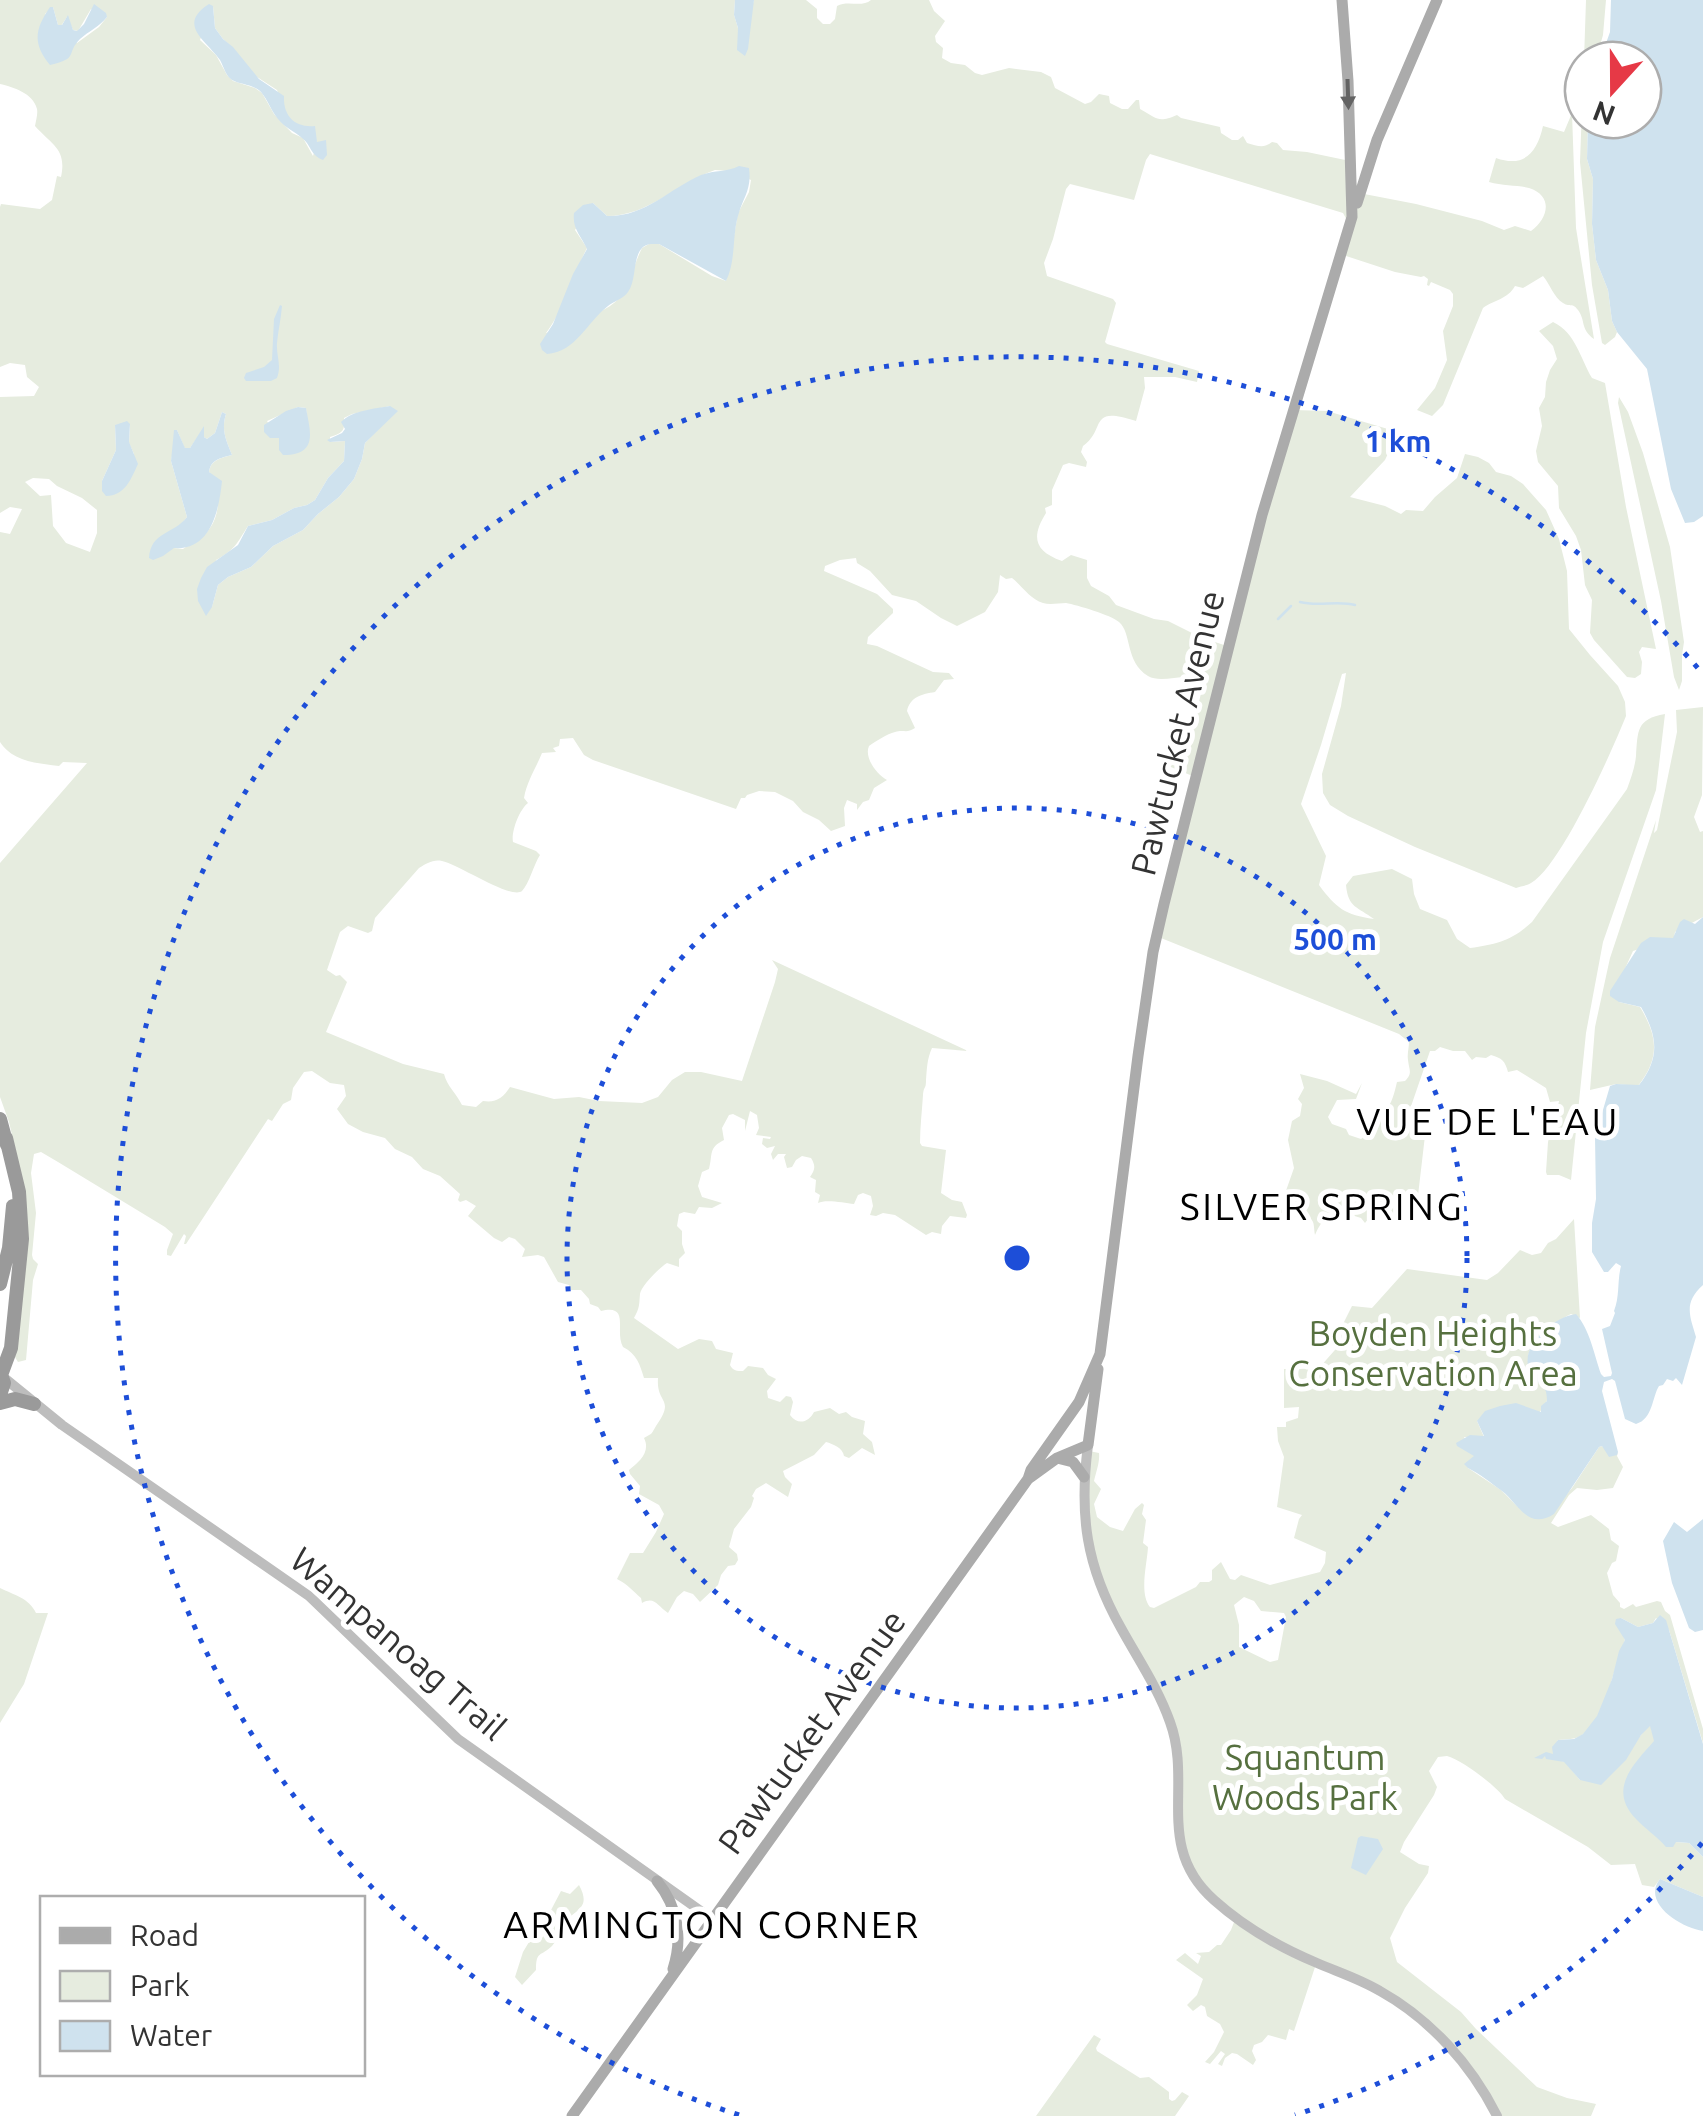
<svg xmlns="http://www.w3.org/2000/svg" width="1703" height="2116" viewBox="0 0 1703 2116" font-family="Ubuntu,sans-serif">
<rect width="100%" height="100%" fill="#fff"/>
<!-- green -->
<path fill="#e6ecdf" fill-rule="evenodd" d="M 0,0 L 735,0 L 734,15 L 738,28 L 751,11 L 754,0 L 806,0 L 817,9 L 817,18 L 823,24 L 830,24 L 835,19 L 837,6 C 848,0 862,8 871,0 L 929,0 L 934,11 L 945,21 L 935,36 L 936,42 L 943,48 L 942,58 L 951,63 L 965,65 L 975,73 L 982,75 L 1009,68 L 1041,72 L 1051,77 L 1055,88 L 1085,104 L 1091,102 L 1099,94 L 1109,96 L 1110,103 L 1122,109 L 1128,109 L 1136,100 L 1139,100 L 1140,109 C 1158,119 1158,123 1177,115 L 1181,118 L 1220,127 L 1221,133 L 1232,140 L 1238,140 L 1243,136 L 1247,143 C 1258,146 1263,149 1272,142 L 1277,143 L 1283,150 L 1307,152 L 1350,161 L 1359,193 L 1416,204 L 1482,221 L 1504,230 L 1515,226 L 1531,231 C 1548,219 1554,196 1529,188 C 1518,185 1503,186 1489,182 L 1496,158 C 1524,168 1537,153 1543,126 L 1564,132 L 1572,113 L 1576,228 L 1594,339 C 1580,329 1586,321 1578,310 C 1572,302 1571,308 1563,303 C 1554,298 1550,284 1543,276 L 1523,288 L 1515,286 C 1508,299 1494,300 1483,308 L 1443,405 L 1432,416 L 1417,410 L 1435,388 L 1447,360 L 1443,331 L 1453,306 L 1453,294 L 1450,290 L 1431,282 L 1429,286 L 1427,285 L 1428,279 L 1424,276 L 1421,277 L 1395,272 L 1340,254 L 1349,224 L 1343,213 L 1150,154 L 1146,160 L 1134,200 L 1070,184 L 1066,189 L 1053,239 L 1044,263 L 1047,276 L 1113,299 L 1116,303 L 1105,342 L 1107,344 L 1199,371 L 1197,382 L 1175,377 L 1144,377 L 1145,388 L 1136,421 C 1087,405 1107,429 1083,446 L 1081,452 L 1087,462 L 1086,467 L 1069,463 L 1063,465 L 1052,490 L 1052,505 L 1045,508 L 1046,513 C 1031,537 1034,551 1062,561 L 1071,555 L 1087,560 L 1087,578 L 1091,586 L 1109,596 L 1116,605 L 1154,619 L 1168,621 L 1200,637 L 1227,646 L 1294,410 L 1327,411 L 1398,432 L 1385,460 L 1350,497 L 1385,506 L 1401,514 L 1406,510 L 1423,511 L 1435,497 L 1457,478 L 1465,454 L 1478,457 L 1489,463 L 1496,472 L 1511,476 L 1523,484 L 1546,510 L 1559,539 L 1567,571 L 1569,629 L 1590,655 L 1618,686 L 1625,702 L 1626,716 C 1612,751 1561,866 1531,883 C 1526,886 1521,886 1516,888 L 1415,847 L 1348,816 L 1330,805 L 1323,793 L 1322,774 L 1341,706 L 1346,673 L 1342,674 L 1321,745 L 1301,804 L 1326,856 L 1319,885 C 1336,908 1345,915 1374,919 C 1358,907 1348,908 1346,885 L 1353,876 L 1392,869 L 1412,879 L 1414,894 L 1420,909 L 1447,920 L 1457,939 L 1470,948 C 1497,944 1511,941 1532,922 L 1627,789 C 1631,778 1635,767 1636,756 C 1638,731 1636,719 1665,714 L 1656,790 L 1603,942 L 1586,1033 L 1571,1180 L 1559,1175 L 1547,1175 L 1546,1172 L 1548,1142 L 1554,1119 L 1550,1115 L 1558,1106 L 1559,1101 L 1550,1102 L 1546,1088 L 1517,1070 L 1508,1072 C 1505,1061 1502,1058 1491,1055 L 1486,1058 L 1476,1057 L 1472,1060 L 1465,1051 L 1453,1051 L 1440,1047 L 1435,1051 L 1430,1051 L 1407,1118 L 1426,1127 L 1417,1204 L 1413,1207 L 1406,1206 L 1391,1217 L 1379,1211 L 1374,1211 L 1365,1223 L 1361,1218 L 1345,1213 C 1326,1220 1324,1215 1315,1235 C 1313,1221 1316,1218 1298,1215 L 1291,1220 L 1281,1221 L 1282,1202 L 1294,1168 L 1288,1140 L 1292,1121 L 1300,1116 L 1302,1104 L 1298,1099 L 1304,1088 L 1300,1074 L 1327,1081 L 1356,1094 L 1362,1083 L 1356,1099 L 1337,1100 L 1328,1117 L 1332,1124 L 1346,1129 L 1349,1135 L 1361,1139 L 1367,1134 L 1377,1114 C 1391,1112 1394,1094 1397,1082 L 1405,1081 C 1413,1073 1409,1070 1408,1060 C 1407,1054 1409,1048 1409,1042 L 1399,1034 L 1156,936 L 1195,777 L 1166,765 L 1184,760 L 1187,753 L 1202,689 C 1199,665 1165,686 1148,676 C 1125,662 1132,633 1119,622 C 1111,615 1077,605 1066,603 C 1059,603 1050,605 1043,603 C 1030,599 1022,586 1012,578 L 1006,579 L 1000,575 L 998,592 L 985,612 L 957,626 L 941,618 L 916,601 L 892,595 L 870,571 L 857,563 L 856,558 L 840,560 L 825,566 L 824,571 L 877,594 L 893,609 L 893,613 L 868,637 L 867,644 L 877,646 L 933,672 L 949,673 L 954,679 L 944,680 L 935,692 C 922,694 910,697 907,711 L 915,728 C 906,734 904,729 895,732 C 887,734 876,741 869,746 C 864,757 876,774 887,780 L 874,788 L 869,800 L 863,802 L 857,810 L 857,804 L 847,800 L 844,808 L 845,826 L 831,831 L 819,820 L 803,812 L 793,801 L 775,792 L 759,791 L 747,795 L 745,798 L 741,798 L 736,809 L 593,760 L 584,755 L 573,738 L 560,739 L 559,746 L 553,748 L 556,752 L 542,753 C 536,768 527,781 524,798 L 528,803 C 519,810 511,832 513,842 L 536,851 L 540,855 C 534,864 529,884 522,891 C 511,900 458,864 442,861 C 433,859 426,864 419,868 L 375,918 L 372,931 L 368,933 L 348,926 L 340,932 L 327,970 L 336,976 L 340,975 L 347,982 L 326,1032 L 403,1064 L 444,1074 C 447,1086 456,1093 462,1105 L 476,1107 L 483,1101 C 496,1103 503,1098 510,1087 L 554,1099 L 579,1097 L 599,1101 L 642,1103 L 658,1097 L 672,1080 L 685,1072 L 701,1072 L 742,1081 L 775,982 L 778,969 L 772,960 L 968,1051 L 932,1048 C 927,1059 927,1068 926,1080 C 926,1090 924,1085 923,1095 C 922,1111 920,1127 920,1143 L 922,1146 L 946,1150 L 941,1193 L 952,1200 L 962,1202 L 967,1215 L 966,1218 L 950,1216 L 942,1226 L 941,1234 L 932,1232 L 926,1235 L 895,1215 L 883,1213 L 876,1216 L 870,1215 L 873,1206 L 871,1196 L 863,1193 L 858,1195 L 854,1204 C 844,1203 826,1199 818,1203 L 820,1195 L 815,1192 L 816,1180 L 810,1177 C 815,1170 816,1166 811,1158 L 802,1156 L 796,1160 L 792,1167 L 787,1168 L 784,1157 L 786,1154 L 778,1154 L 773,1160 L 771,1154 L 775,1146 L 767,1148 L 762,1144 L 763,1138 L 770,1139 L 771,1137 L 756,1135 L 759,1128 L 757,1115 L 750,1111 L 745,1131 L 745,1120 L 733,1114 L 729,1115 L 722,1128 L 724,1140 C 708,1148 713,1154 709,1169 L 702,1172 L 698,1186 L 702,1197 L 722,1203 L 712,1208 L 699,1207 L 695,1214 L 684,1212 L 679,1214 L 677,1226 L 682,1231 L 682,1244 L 685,1253 L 679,1259 L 679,1267 L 667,1263 C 659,1268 641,1286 640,1294 C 639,1305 640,1307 634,1318 L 678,1349 L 699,1339 L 712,1341 L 716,1349 L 733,1353 L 730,1365 C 733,1371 737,1371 743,1371 L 748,1366 L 763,1368 L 768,1375 L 776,1379 L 767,1391 L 768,1398 L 780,1402 L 786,1396 L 791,1397 L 793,1402 L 790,1415 C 798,1426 809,1422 814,1412 L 830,1408 L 839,1414 L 846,1412 L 852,1417 L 865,1421 L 863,1434 L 872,1442 L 875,1455 L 862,1448 L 849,1458 L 844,1456 C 843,1448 833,1444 826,1442 L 814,1455 L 783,1471 L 785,1477 L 792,1484 L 788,1497 L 766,1483 L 756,1489 L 752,1496 L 754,1498 L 751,1507 L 734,1529 L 729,1547 L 737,1554 L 738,1560 L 735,1565 L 728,1566 L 721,1575 L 718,1585 L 700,1602 L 693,1594 L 684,1591 L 677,1597 L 668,1613 C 657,1606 655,1596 642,1603 L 641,1598 C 633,1591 627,1584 617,1579 L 630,1553 L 643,1553 L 656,1532 L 664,1514 L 659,1505 L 639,1494 L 640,1486 L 630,1474 L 629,1470 C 639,1462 651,1452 644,1438 C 654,1432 650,1436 656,1426 C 676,1397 656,1405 658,1378 L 644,1378 C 640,1365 637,1354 623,1347 C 614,1331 631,1304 601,1311 L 598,1307 L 590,1304 L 589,1299 L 581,1290 L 571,1290 L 569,1285 L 558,1282 L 544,1257 L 538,1255 L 522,1257 L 525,1249 L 515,1239 L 509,1237 L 502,1242 L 494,1238 L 468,1216 L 476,1206 L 466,1200 L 460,1202 L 458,1200 L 460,1194 L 440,1176 L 423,1169 L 412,1157 L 395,1149 L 385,1138 L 363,1132 L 348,1124 L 337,1109 L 346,1096 L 344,1085 L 330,1083 L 312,1071 L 304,1072 L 293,1088 L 291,1100 L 283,1104 L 272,1121 L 268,1119 L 186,1244 L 184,1244 L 186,1236 L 184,1234 L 171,1256 L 167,1255 L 167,1250 L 173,1234 L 165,1227 L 58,1162 L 41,1152 L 34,1154 L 31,1173 L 36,1213 L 32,1255 L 33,1259 L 38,1264 L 33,1280 L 26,1360 L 18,1362 L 13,1354 L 16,1152 L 9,1122 L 0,1097 L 0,863 L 87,763 L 63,762 L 59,766 C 37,763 13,762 0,742 L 0,532 L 10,534 L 22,509 L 10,507 L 0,513 L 0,397 L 34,396 L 39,387 L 27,377 L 25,365 L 10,363 L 0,367 L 0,207 L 1,204 L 40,209 L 52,200 L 57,176 L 61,177 C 67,149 52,145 35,126 C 36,120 38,114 37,109 C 33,93 13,87 0,84 ZM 213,6 L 215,28 L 223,39 L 233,48 L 254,75 L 277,90 L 288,117 L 296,125 L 306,127 L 317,142 L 313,156 L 303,138 L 292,133 L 274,114 L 262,93 L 255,88 L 233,81 L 227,75 L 216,55 L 200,40 ZM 53,7 L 58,25 L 61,26 L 67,17 L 73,30 L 78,31 L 91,9 L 107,17 L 99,27 L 77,43 L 45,14 ZM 715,170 L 729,171 L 751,180 L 749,192 L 738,213 L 726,281 L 712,276 L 659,244 L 649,244 L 642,248 C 635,262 631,279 623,293 C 613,312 567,325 546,333 C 564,310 573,275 587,248 L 575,230 L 593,203 L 607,216 C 649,216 677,183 715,170 ZM 390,406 L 381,426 L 365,443 L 362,459 L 354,479 L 339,497 L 318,514 L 303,530 L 273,546 L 251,567 L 228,577 L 218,585 L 212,607 L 216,560 C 235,550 237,543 248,526 L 272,520 L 294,508 L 307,505 L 315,500 L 328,478 L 344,461 L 345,441 L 330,442 L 330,437 C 343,433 345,431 344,418 L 352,414 ZM 298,407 L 306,408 L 307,421 L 279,438 L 276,437 L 267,421 ZM 222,412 L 226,414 C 221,430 226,440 232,455 C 222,458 211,459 209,472 C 221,485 221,513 210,528 C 205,536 191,543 183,549 L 174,548 L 181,525 L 187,517 L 171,461 L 177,430 L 185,449 L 190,448 L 204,428 L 204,437 L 207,439 L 215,433 ZM 130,424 L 129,443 L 134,454 L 102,481 L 116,450 L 115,425 ZM 33,478 L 49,479 L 57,486 L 82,498 L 97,510 L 97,533 L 90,552 L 66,543 L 53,526 L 51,495 L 40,496 L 25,482 Z
M 1586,0 L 1606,0 L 1603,35 L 1596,60 L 1584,60 Z
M 1583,80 L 1583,120 L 1588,120 L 1587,159 L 1593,179 L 1592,224 L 1596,260 L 1608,290 L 1612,321 L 1617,332 L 1615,337 L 1605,345 L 1602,343 L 1592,285 L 1580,162 Z
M 1553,322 C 1576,333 1580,358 1592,378 L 1605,383 L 1626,507 L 1656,649 L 1642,647 L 1639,652 L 1642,662 L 1641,674 L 1635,678 L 1627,677 L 1594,640 L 1590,633 L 1592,600 L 1585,585 L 1581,550 L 1576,536 L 1559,508 L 1558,486 L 1538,462 L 1536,451 L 1542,426 L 1539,408 L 1545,397 L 1546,382 L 1550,370 L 1557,359 L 1553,346 L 1539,331 Z
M 1619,397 L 1628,412 L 1643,453 L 1670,547 L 1684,642 L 1682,655 L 1682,681 L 1679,690 L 1674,677 L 1661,601 L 1618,403 Z
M 1703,707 L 1702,795 L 1694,817 L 1700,832 L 1703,831 L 1703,917 L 1675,932 L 1674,938 L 1633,951 L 1623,973 L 1619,1002 L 1640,1007 C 1658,1037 1660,1058 1638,1086 L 1616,1084 L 1590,1090 L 1595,1027 L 1610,958 L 1656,820 L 1654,833 L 1657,830 L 1677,732 L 1676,710 Z
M 1574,1219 L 1580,1318 L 1571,1314 L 1567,1316 C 1549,1327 1518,1346 1531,1373 C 1534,1380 1544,1383 1547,1391 C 1550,1400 1544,1406 1539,1413 L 1535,1412 L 1477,1421 L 1484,1437 L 1464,1437 L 1475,1456 L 1469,1461 L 1468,1468 L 1501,1490 L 1518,1507 L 1559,1503 L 1572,1488 L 1599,1447 L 1602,1446 L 1616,1455 L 1618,1452 L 1617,1456 L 1623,1467 L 1613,1488 L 1597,1490 L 1577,1488 L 1569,1495 L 1551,1523 L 1558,1527 L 1591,1515 L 1609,1529 L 1611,1540 L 1619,1546 L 1616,1561 L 1612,1563 L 1607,1573 L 1613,1595 L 1620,1603 L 1620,1607 L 1624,1609 L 1633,1604 L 1636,1607 L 1657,1601 L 1661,1602 L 1665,1611 L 1670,1615 L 1703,1729 L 1703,1743 L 1669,1630 L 1656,1618 L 1653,1623 L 1638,1627 L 1621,1618 L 1622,1633 L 1625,1640 C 1614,1665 1605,1721 1582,1735 C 1575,1740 1566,1739 1558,1740 C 1554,1747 1552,1751 1554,1759 L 1565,1762 L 1580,1780 L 1634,1744 L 1650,1723 L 1652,1732 L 1655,1734 L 1675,1842 L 1689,1843 L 1703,1857 L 1703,1897 L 1660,1879 L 1654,1887 L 1642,1885 L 1635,1864 L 1611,1865 L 1588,1847 L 1505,1799 C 1498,1787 1462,1760 1447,1756 C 1444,1756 1441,1757 1438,1757 L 1429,1771 L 1437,1787 L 1434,1795 L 1404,1842 L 1400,1852 L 1419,1864 L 1429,1866 L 1428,1873 L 1405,1908 L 1390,1938 L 1397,1962 L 1461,2012 L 1476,2029 L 1537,2087 L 1567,2098 L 1596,2104 L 1591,2116 L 1498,2116 L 1458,2056 L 1404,2007 L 1316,1964 L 1294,2031 L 1289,2029 L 1286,2040 L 1268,2035 L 1262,2042 L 1254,2045 L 1252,2051 L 1256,2060 L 1253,2065 L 1237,2054 L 1232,2053 L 1225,2058 L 1222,2066 L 1218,2064 L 1225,2054 L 1221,2051 L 1210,2064 L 1205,2062 L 1214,2052 L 1224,2032 L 1220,2024 L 1207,2016 L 1205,2007 L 1201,2005 L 1193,2011 L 1187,2005 L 1197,1995 L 1203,1979 L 1176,1960 L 1185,1953 L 1198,1964 L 1201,1956 L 1196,1953 L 1209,1952 L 1217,1945 L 1221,1945 L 1231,1930 L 1236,1917 L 1185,1863 L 1174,1734 L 1094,1572 L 1085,1476 L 1089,1451 L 1099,1453 C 1100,1462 1096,1472 1094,1481 L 1101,1489 L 1094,1504 L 1097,1517 L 1110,1527 L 1123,1531 L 1135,1509 L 1142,1503 L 1144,1505 L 1142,1514 L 1146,1520 L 1143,1543 L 1148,1547 C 1147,1565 1139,1593 1150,1607 L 1154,1608 L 1196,1587 L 1200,1582 L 1209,1582 L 1212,1580 L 1212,1570 L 1221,1562 L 1230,1579 L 1235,1580 L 1241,1575 L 1270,1585 L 1320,1572 L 1325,1563 L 1326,1552 L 1294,1538 L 1299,1519 L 1302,1515 L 1277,1507 L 1284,1457 L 1278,1441 L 1277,1427 L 1286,1427 L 1286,1422 L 1298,1418 L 1299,1407 L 1284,1408 L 1284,1369 L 1289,1369 L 1291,1365 L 1299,1369 L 1319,1368 L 1342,1342 L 1341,1328 L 1352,1306 L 1372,1308 L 1407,1269 L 1487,1280 L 1498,1273 L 1520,1250 L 1532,1255 L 1541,1253 L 1548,1243 L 1556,1239 ZM 1244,1597 L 1254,1601 L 1261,1611 L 1284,1613 L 1286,1617 L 1278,1660 L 1270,1662 L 1239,1647 L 1239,1625 L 1234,1605 Z
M 0,1588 C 14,1595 29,1598 36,1613 L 48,1613 L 24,1684 L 0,1723 Z
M 579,1885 C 592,1909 575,1909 563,1924 C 558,1930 558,1940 552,1946 C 541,1957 536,1950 536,1970 L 522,1985 L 515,1977 L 523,1952 L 529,1942 L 540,1942 L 547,1929 L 552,1926 L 555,1914 L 551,1910 L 561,1891 L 570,1894 Z
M 1094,2035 L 1101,2039 L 1096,2048 L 1097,2051 L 1140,2078 L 1149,2077 L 1169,2092 L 1169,2099 L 1172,2101 L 1175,2100 L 1182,2092 L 1189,2096 L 1175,2116 L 1036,2116 Z"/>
<!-- water -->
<path fill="#cfe2ee" d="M 735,0 L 754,0 L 748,49 L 745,56 L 737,50 L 738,28 L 734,15 Z
M 1611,0 L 1703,0 L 1703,516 L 1694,522 L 1685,523 L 1671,489 L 1647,369 L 1617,332 L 1612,321 L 1608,290 L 1596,260 L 1592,224 L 1593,179 L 1587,159 L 1588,120 L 1643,120 L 1643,60 L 1600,60 L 1610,32 Z
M 94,4 L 106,13 L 107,17 C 99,27 89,31 80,39 C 65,54 80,58 50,65 C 32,43 35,29 50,7 L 53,7 L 58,25 L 62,25 L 68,15 L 73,30 L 77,31 L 84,24 Z
M 209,4 L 213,6 L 215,28 L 223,39 L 233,47 L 259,79 L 284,96 C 283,116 295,128 315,126 L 317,142 L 326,140 L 327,155 L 323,160 C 310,155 312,146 302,138 C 294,131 285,128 278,119 C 271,111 268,100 261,92 C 253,84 241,85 232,80 C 225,75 224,67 220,60 C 207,41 176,25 209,4 Z
M 739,166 L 749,168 C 752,190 743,197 738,216 C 732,237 736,261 726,281 L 659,244 C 653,244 648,243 643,247 C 632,257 637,280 628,292 C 623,299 614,301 608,306 C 587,322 576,352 547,354 L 542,350 L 540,344 L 553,324 L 573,274 L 587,249 C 581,235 572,229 574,213 L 583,205 L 593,203 L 607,216 C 645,217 669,189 701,175 C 715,170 727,172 739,166 Z
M 280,305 L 282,306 C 281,319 278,331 277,343 C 276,356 282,365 277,378 L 271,381 L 246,381 L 244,378 L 246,373 L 264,367 L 272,360 L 274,319 Z
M 390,406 L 398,411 L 365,443 L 362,459 L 354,479 L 339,497 L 318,514 L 303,530 L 273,546 L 251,567 L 228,577 L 218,585 L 212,607 L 206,616 L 198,601 L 197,589 L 201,578 L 207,567 L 238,545 L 248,526 L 272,520 L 294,508 L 307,505 L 315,500 L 328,478 L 344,461 L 345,441 L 330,442 L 327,440 L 342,433 L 345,429 L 341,422 C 353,410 374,409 390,406 Z
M 298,407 L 306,408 C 310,431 319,455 283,455 L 279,450 L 279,438 L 270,438 L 264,432 L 264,425 L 286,411 Z
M 222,412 L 226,414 C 221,430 226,440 232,455 C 221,458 211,459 209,472 L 222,481 C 219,510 211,551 174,548 L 163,556 L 153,560 L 149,558 C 151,531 173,535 187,517 L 171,461 L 174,430 L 177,430 L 185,448 L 190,448 L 204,426 L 204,437 L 207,439 L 215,433 Z
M 127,421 L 130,424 L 129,442 L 138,464 C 131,479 125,496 106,496 L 102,491 L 102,481 L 116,450 L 115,425 Z
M 1703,917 L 1703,1285 C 1683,1303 1690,1316 1696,1337 L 1682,1385 L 1676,1378 L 1673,1381 L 1667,1379 L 1663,1385 L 1659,1386 C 1652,1397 1653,1419 1636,1424 L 1625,1419 L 1615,1381 L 1612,1379 L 1604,1382 L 1602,1391 L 1618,1452 L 1617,1455 L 1609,1457 L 1602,1446 L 1599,1447 L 1554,1514 C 1528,1531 1518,1503 1502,1491 C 1491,1483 1480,1474 1468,1468 L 1464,1464 L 1474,1456 L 1457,1446 L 1456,1443 L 1470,1435 L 1484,1436 L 1477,1421 L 1485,1411 L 1500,1406 L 1516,1403 L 1541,1412 L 1541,1406 L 1547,1401 C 1547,1382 1539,1387 1531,1374 C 1516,1347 1553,1317 1576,1314 C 1590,1330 1594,1354 1601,1374 L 1604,1377 L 1611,1376 L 1612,1373 L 1602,1329 L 1610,1326 L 1615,1313 L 1614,1311 C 1620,1296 1617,1281 1621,1266 L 1616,1263 L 1608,1272 L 1604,1272 L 1592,1252 L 1592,1223 L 1596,1199 L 1595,1137 L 1610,1086 L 1616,1084 L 1639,1085 C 1660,1058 1658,1037 1641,1007 L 1619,1002 L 1610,996 L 1610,991 L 1641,943 L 1650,937 L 1673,938 L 1680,922 L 1684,919 L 1695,924 Z
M 1703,1519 L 1703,1630 L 1695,1632 L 1689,1628 L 1672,1583 L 1663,1541 L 1674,1522 L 1687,1532 Z
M 1660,1615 L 1666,1620 L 1703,1744 L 1703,1857 L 1689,1843 L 1676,1842 L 1673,1847 L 1666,1847 C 1657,1836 1645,1829 1636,1819 C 1607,1789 1634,1764 1654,1741 L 1650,1726 L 1641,1735 L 1626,1760 L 1601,1785 L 1580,1780 L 1564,1762 L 1546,1759 L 1545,1756 L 1542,1759 L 1534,1758 L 1546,1752 L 1553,1754 L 1552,1747 L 1558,1740 L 1574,1739 L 1583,1734 L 1597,1716 L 1612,1679 L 1619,1651 L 1625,1640 L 1615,1624 L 1616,1619 L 1621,1618 L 1638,1627 L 1653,1623 Z
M 1361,1836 L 1378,1839 L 1383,1849 L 1366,1875 L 1351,1868 L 1358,1838 Z
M 1660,1879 L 1703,1897 L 1703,1931 C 1681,1928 1641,1903 1660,1879 Z"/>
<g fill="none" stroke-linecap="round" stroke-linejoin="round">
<!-- stream -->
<path stroke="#cfe2ee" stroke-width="2.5" d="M 1300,602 C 1319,607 1337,600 1355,605
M 1278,619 L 1291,606"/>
<!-- secondary -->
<path stroke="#bdbdbd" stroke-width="10" d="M 3,1377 L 62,1425 L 309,1596 L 458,1739 L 712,1919
M 1088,1445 C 1079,1515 1086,1566 1121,1628 C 1138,1659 1158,1688 1170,1722 C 1193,1785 1154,1847 1214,1900 C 1243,1926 1281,1948 1317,1963 C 1338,1972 1360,1979 1380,1991 C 1430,2019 1471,2064 1497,2116"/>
<!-- primary -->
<path stroke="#ababab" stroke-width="11" d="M 1357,203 L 1377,140 L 1437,0
M 1057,1458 L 1073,1462 L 1084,1477
M 1028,1479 L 1057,1458 L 1088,1445 L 1098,1369
M 657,1881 C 678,1907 683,1938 673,1969
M 572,2116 L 1028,1479 L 1031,1470 L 1079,1402 L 1100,1354 L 1138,1056 L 1153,952 L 1164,904 L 1262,515 L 1352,217 L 1348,81 L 1342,0"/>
<!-- highway -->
<path stroke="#9a9a9a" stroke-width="14" d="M 0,1119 L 7,1145
M 0,1284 L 9,1248 L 13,1206
M 0,1395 L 4,1383 L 1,1375 L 11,1348 L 22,1239 L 19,1192 L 6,1138
M 0,1403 L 15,1399 L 34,1404"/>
</g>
<!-- one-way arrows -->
<defs><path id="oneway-solid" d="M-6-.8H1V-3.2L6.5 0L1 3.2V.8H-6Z" transform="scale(2.5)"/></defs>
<use fill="#636363" href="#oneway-solid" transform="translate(1348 94) rotate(88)"/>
<!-- distance rings -->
<g fill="none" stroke="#1d4ed8" stroke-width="5" stroke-dasharray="5 10">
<circle cx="1017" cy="1258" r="450"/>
<path d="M1702 1843A901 901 0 0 1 1295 2115M739 2115A901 901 0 1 1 1702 673"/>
</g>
<g text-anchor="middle" stroke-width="10" stroke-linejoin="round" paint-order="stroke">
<!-- street labels -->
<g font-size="35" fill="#333" stroke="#fff">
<text transform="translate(1178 733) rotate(-76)" y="12">Pawtucket Avenue</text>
<text transform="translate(398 1644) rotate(41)" y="12">Wampanoag Trail</text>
<text transform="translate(812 1732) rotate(-54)" y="12">Pawtucket Avenue</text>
</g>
<!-- park labels -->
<g font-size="35" fill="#56703f" stroke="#fff">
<text x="1433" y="1346">Boyden Heights<tspan x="1433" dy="40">Conservation Area</tspan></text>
<text x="1305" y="1770">Squantum<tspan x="1305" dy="40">Woods Park</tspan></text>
</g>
<!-- neighbourhood labels -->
<g font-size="38" letter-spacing="2.5" fill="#000" stroke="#fff">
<text x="1488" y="1135">VUE DE L'EAU</text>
<text x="1322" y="1220">SILVER SPRING</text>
<text x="712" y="1938">ARMINGTON CORNER</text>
</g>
</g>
<circle cx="1017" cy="1258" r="15" fill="#1d4ed8" stroke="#fff" stroke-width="5"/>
<g font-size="30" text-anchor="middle" font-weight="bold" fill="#1d4ed8" stroke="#fff" stroke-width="10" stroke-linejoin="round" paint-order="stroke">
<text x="1398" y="452">1 km</text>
<text x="1335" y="950">500 m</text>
</g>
<!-- legend -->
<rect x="40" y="1896" width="325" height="180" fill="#ffffff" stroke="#adadad" stroke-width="2.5"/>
<rect x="60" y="1928" width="50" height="15" fill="#ababab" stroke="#adadad" stroke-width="2.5"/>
<text x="130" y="1946" font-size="30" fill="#333333">Road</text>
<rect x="60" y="1971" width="50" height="30" fill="#e6ecdf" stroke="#adadad" stroke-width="2.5"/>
<text x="130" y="1996" font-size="30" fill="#333333">Park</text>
<rect x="60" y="2021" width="50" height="30" fill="#cfe2ee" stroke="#adadad" stroke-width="2.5"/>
<text x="130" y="2046" font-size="30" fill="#333333">Water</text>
<!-- north arrow -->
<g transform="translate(1613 90) rotate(201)"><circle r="48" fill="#ffffff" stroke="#adadad" stroke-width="2.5"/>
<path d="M0-8L18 38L0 25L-18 38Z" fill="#e63946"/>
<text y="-15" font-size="28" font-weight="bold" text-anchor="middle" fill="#333333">N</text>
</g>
</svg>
